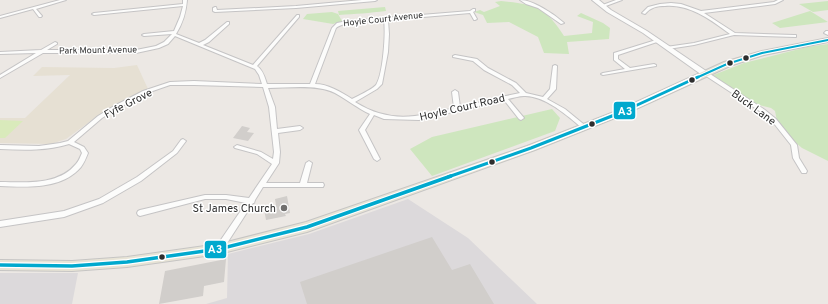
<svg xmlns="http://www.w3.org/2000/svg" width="828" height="304" viewBox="0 0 828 304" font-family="Overpass,sans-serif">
<rect width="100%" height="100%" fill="#ece8e4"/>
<!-- industrial -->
<path fill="#dcd9db" d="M 408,199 L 468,238 L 537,304 L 206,304 L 227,298 L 228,254 L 309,234 Z
M 0,273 L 78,273 L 72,304 L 0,304 Z"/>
<!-- education -->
<path fill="#e6e0d3" d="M 137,65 L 148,89 L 107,109 L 66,139 L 51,144 L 0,143 L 0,118 L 25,118 L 70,75 L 33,76 L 42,67 L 114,68 Z"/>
<!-- green -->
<path fill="#cee6be" d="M 501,1 C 534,4 546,7 564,36 L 592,33 L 593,22 L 577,16 L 581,13 L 603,23 L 610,28 L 609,39 L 567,42 L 569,54 L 544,53 L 538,37 L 509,22 L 487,23 L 483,15 L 474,12 L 480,10 L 484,12 L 500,6 L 495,2 Z
M 828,1 L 828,10 L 813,12 L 799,4 Z
M 385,7 L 386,11 C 369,13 356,14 339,15 L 338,11 Z
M 810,11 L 828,22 L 780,28 L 772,23 Z
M 332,12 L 338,14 L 342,21 L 333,24 L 303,19 L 307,14 Z
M 828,44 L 828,161 L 802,148 L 795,142 L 777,121 L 775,111 L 771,108 L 755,104 L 711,76 L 744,63 L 807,47 Z
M 552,109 L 560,118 L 555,131 L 432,176 L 410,149 L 432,137 Z"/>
<!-- pitch -->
<path fill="#d9eabb" d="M 0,120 L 23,121 L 5,138 L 0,138 Z"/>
<!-- building -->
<path fill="#d1cecb" d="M 242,126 L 250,128 L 247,132 L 254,133 L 248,141 L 233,138 Z
M 287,196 L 290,213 L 285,214 L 286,216 L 266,220 L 264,209 L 276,206 L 275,199 Z
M 432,237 L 452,270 L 470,264 L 494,304 L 307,304 L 300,282 Z
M 226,259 L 224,282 L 204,286 L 203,296 L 159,304 L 165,271 Z"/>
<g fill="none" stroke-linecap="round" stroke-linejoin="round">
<!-- street casing -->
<g stroke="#c5c4c5" stroke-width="2">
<path id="street" d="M 60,0 L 66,0 L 36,9 L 42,16 L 41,17 L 39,17 L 33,9 L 0,18 L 0,16 Z
M 183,0 L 187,0 C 186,12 183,23 176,34 L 199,43 L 205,40 L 227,22 L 229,22 L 229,24 L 209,42 L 203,45 L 253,65 L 297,15 L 299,15 L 299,17 L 257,66 C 263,70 265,78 267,84 L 310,84 L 332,28 L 337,23 L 347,21 L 470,11 L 473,9 L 475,9 L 475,11 L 473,12 L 477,19 L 475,20 L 474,20 L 470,13 L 388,20 L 389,34 L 388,52 L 382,84 L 377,89 L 355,102 C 390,124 417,117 454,108 L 452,92 L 455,90 L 458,92 L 460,107 L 502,97 L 502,96 L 506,96 L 520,93 L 512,85 L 484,70 L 473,61 L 453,57 L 453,56 L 455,55 L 477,59 L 488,68 L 516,83 L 526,93 L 543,97 L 550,89 L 553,66 L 555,65 L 557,66 L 556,89 L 547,99 L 565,109 L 587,127 L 586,128 L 582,128 C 568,116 544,95 524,96 C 519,96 513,98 508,99 L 524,118 L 521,120 L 519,119 L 504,100 L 419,120 L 384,119 L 374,115 L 365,130 L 380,159 L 377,161 L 374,159 L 359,130 L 370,114 C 357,108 348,100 335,93 C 317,84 288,88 268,88 L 275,107 L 277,129 L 300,126 L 303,128 L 300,130 L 278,133 L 280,152 L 279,163 L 266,183 L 300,183 L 306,163 L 309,161 L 312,163 L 307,183 L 323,183 L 324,185 L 323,187 L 263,187 L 255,200 L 254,203 L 253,203 L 222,251 L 219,252 L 216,251 L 215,249 L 216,247 L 246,203 L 226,199 L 205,199 L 140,216 L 138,215 L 137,213 L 138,211 L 140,210 L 205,195 L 226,195 L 249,198 L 272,164 L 257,154 L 235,148 L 234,147 L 237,145 L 261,152 L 273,159 L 274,152 L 269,107 L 263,87 L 194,85 L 170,85 L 147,93 L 118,108 L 102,118 L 74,142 L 84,147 L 88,153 C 86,158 84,163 81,167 C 61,190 27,187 0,186 L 0,182 C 25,182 58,186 76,164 C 79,161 80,157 82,153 L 80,149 L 69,144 C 47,151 24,150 0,149 L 0,145 L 39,146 L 60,143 L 68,141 L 98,116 L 114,106 L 143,91 L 170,82 L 194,81 L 262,84 L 259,75 L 255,69 L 175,36 L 168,44 L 159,48 L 136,53 L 43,53 L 0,78 L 0,75 L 36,53 L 0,54 L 0,52 L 41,50 L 55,42 L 57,43 L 57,44 L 47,50 L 136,50 L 156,46 L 164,42 L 172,34 L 144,36 L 142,35 L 144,34 L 174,31 L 180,17 L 183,6 L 94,15 L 92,14 L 94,13 L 183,4 ZM 384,20 C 386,33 383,75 376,85 C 371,90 358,96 352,99 C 341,92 328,84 315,84 L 336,28 C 344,21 372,21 384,20 Z
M 362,0 L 377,0 L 375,1 L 296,8 L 215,12 L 213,11 L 213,8 L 215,7 L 216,7 L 217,10 L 296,6 Z
M 520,0 C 533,0 554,14 564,23 L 561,24 L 538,8 L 526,4 Z
M 616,0 L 622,0 L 603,7 L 600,6 Z
M 778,0 L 783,0 L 775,4 L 704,13 L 735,33 L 794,35 L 796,35 L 796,37 L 734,35 L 694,45 L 668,49 L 666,49 L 666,47 L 694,43 L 730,34 C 711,20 690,4 665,6 C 657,6 651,7 645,14 L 642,13 L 648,7 L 660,4 L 671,3 L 681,4 L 701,11 L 774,2 Z
M 826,31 L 828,31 L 828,35 L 824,33 Z
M 656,40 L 660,40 L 660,41 L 618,55 L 618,59 L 630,68 L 654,64 L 656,65 L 656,66 L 603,75 L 601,74 L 603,73 L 625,69 L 614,60 L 614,53 Z
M 703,72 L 707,72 L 765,110 L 776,119 L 797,145 L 799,158 L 807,171 L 806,173 L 802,173 L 793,158 L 791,145 L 772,121 L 761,112 L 703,74 Z
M 183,139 L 186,141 L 177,153 L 141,181 L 103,203 L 64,217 L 0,227 L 0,221 L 64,211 L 99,199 L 137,177 L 173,151 L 181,140 Z"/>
</g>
<!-- secondary casing -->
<g stroke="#c5c4c5" stroke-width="2">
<path id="secondary" d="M 592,0 L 599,0 L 611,10 L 647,31 L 709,73 L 705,75 L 702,75 L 643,33 L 607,12 Z"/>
</g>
<!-- primary casing -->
<g stroke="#c6c5c4" stroke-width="2">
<path id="primary" d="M 828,38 L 828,42 L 764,55 L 730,66 L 625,114 L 535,150 L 307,232 L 219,254 L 127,267 L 72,271 L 0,270 L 0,260 L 72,261 L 127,257 L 219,244 L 306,222 L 527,146 L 619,110 L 724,62 L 762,51 Z"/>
</g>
<!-- street -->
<use href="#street" fill="#fcfcfb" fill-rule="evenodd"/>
<!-- secondary -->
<use href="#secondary" fill="#fcfcfb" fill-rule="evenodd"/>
<!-- primary -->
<use href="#primary" fill="#e8e4d6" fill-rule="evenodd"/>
<!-- bus-1-far2 casing -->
<g stroke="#fff" stroke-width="4">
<path id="bus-1-far2" d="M 696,78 L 727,64 L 762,53 L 828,40"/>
</g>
<!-- bus-1-far1 casing -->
<g stroke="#fff" stroke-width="6">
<path id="bus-1-far1" d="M 448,177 L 531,148 L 622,112 L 698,77"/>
</g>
<!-- bus-1 casing -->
<g stroke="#fff" stroke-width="6">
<path id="bus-1" d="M 0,265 L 72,266 L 127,262 L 219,249 L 307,227 L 451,176"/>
</g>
<!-- bus-1-far2 -->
<use href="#bus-1-far2" stroke="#00a9ce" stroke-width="2"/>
<!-- bus-1-far1 -->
<use href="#bus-1-far1" stroke="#00a9ce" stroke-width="3"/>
<!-- bus-1 -->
<use href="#bus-1" stroke="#00a9ce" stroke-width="3.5"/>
</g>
<!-- markers -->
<g fill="#2e2e2e" stroke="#fff" stroke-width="1.5">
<circle cx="746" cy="58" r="3.5"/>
<circle cx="730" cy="63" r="3.5"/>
<circle cx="692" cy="80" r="3.5"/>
<circle cx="592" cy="124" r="3.5"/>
<circle cx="492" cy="162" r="3.5"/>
<circle cx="162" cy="257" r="3.5"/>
</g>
<circle fill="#706f6e" stroke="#fff" stroke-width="1.5" cx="284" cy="208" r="4"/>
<g text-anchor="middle" stroke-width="3" stroke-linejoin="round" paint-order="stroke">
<!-- far-street labels -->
<g font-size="9" fill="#2e2e2e" stroke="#fff">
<text transform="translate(383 19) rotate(-6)" y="3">Hoyle Court Avenue</text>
<text transform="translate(98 50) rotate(-1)" y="3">Park Mount Avenue</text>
</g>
<!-- street labels -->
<g font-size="11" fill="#2e2e2e" stroke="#fff">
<text transform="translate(128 103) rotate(-27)" y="4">Fyfe Grove</text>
<text transform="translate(462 107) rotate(-13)" y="4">Hoyle Court Road</text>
<text transform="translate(754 107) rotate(36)" y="4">Buck Lane</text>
</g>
<!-- poi labels -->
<g font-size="11" fill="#2e2e2e" stroke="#fff" text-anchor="end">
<text x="276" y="212">St James Church</text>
</g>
</g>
<g stroke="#fff" stroke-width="1.5">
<rect x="613" y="101" width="23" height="19" rx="4" fill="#00a9ce"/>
<rect x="204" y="240" width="23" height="19" rx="4" fill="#00a9ce"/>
</g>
<g font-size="11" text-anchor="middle" font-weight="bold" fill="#fff">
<text x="625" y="115">A3</text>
<text x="215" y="253">A3</text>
</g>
</svg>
